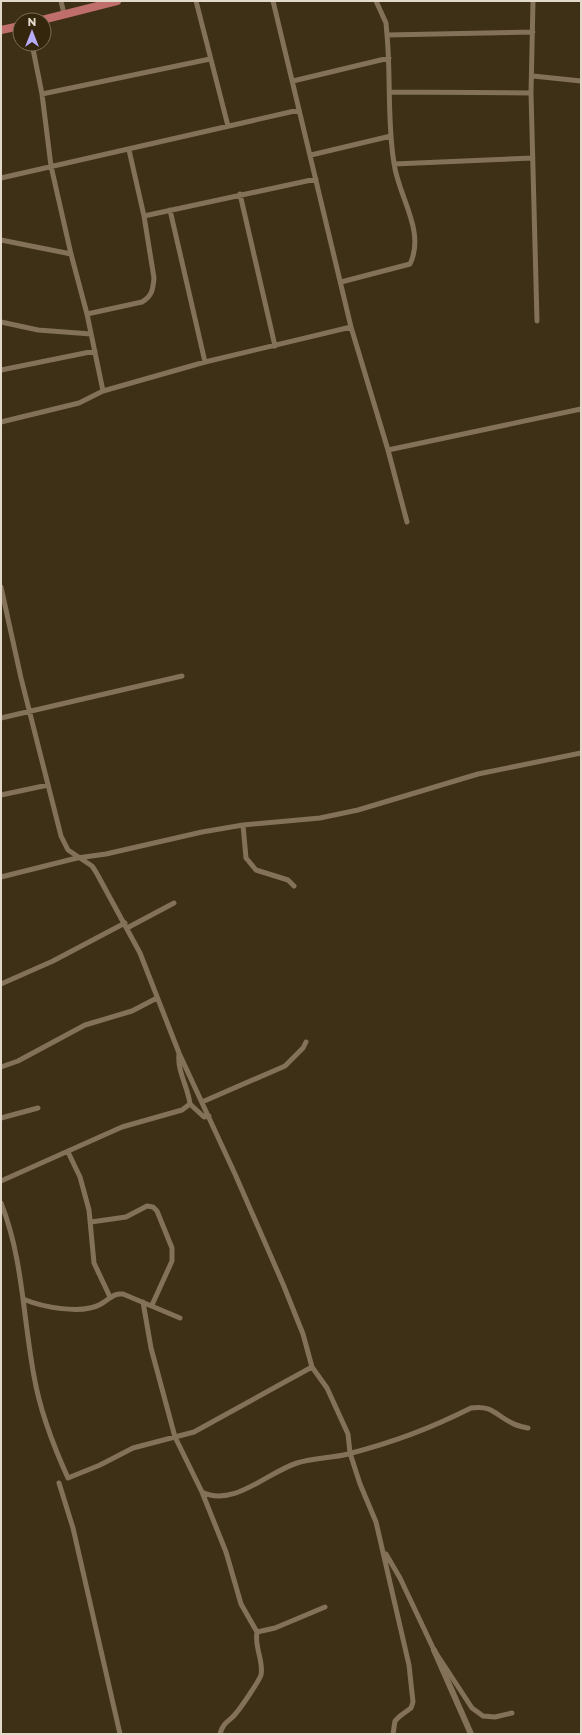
<svg xmlns="http://www.w3.org/2000/svg" width="582" height="1735" viewBox="0 0 582 1735" font-family="Montserrat,sans-serif">
<rect width="100%" height="100%" fill="#3e2f17"/>
<g fill="none" stroke-linecap="round" stroke-linejoin="round">
<!-- minor -->
<path stroke="#837158" stroke-width="5" d="M 61,1 L 64,14
M 196,1 L 228,126
M 533,1 L 531,93 L 537,321
M 387,35 L 533,32
M 32,44 L 42,94 L 51,166 L 71,254 L 87,314 L 103,391
M 533,76 L 581,81
M 293,81 L 389,58
M 391,92 L 531,93
M 42,94 L 210,59
M 311,155 L 391,136
M 394,164 L 533,158
M 1,178 L 299,110
M 240,194 L 275,346
M 170,210 L 205,362
M 144,216 L 316,179
M 1,240 L 71,254
M 341,282 L 410,264 C 426,231 398,196 394,163 C 387,122 391,77 387,35 L 386,23 L 376,1
M 87,314 L 142,302 C 152,296 153,290 154,278 L 144,216 L 129,150
M 1,322 L 38,330 L 91,334
M 351,327 L 388,450 L 407,522
M 1,370 L 95,351
M 1,422 L 79,403 L 103,391 L 205,362 L 351,327 L 273,1
M 388,450 L 581,409
M 1,587 L 21,678 L 61,836 L 68,850 L 92,866 L 96,872 L 140,953 L 179,1053 L 235,1174 L 283,1284 L 303,1334 L 312,1367 L 327,1388 L 348,1434 L 350,1453 L 360,1484 L 376,1522 L 409,1665 L 413,1702 L 411,1708 L 400,1716 L 395,1721 L 393,1734
M 1,718 L 182,676
M 1,795 L 48,785
M 243,825 L 246,858 L 256,870 L 288,880 L 294,886
M 1,877 L 77,858 L 106,854 L 202,832 L 243,825 L 320,818 L 358,810 L 478,774 L 581,753
M 127,928 L 174,903
M 1,984 L 53,961 L 125,923
M 1,1067 L 18,1061 L 85,1025 L 132,1011 L 157,998
M 202,1102 L 285,1066 L 303,1048 L 306,1042
M 190,1104 L 204,1117 L 209,1116
M 1,1118 L 38,1108
M 68,1152 L 80,1177 L 89,1210 L 94,1263 L 110,1297
M 1,1181 L 122,1127 L 182,1110 L 190,1104 C 188,1087 177,1071 179,1054
M 1,1203 C 23,1258 23,1318 34,1376 C 40,1411 53,1445 68,1478 L 100,1465 L 133,1448 L 194,1432 L 312,1367
M 91,1222 L 126,1217 L 147,1206 L 153,1207 L 157,1211 L 172,1248 L 172,1261 L 152,1305
M 23,1299 C 42,1307 82,1315 101,1304 C 110,1299 113,1293 123,1294 L 180,1318
M 143,1302 L 151,1348 L 175,1437 L 202,1492 C 233,1508 268,1472 297,1463 C 313,1458 332,1458 348,1454 C 394,1442 429,1429 471,1408 C 493,1405 495,1415 512,1423 C 517,1426 523,1427 528,1428
M 59,1483 L 73,1528 L 120,1734
M 202,1492 L 226,1552 L 241,1604 L 257,1632 L 275,1628 L 325,1607
M 386,1554 L 400,1578 L 434,1650 L 472,1708 L 483,1716 L 495,1717 L 512,1713
M 220,1734 C 224,1720 230,1722 237,1712 C 242,1706 259,1681 261,1675 C 264,1661 254,1647 257,1632"/>
<!-- tertiary -->
<path stroke="#837158" stroke-width="6" d="M 434,1650 L 471,1734"/>
<!-- primary -->
<path stroke="#c06e6b" stroke-width="8" d="M 42,20 L 117,1
M 1,30 L 20,26"/>
</g>
<!-- border -->
<rect width="582" height="1735" fill="none" stroke="#e2d9cb" stroke-width="4"/>
<!-- north arrow -->
<g transform="translate(32 32)"><circle r="19" fill="#34250d" stroke="#7a6d59"/>
<path d="M0-3L7 15L0 10L-7 15Z" fill="#b6acf8"/>
<text y="-6" font-size="11" font-weight="bold" text-anchor="middle" fill="#e2d9cb">N</text>
</g>
</svg>
